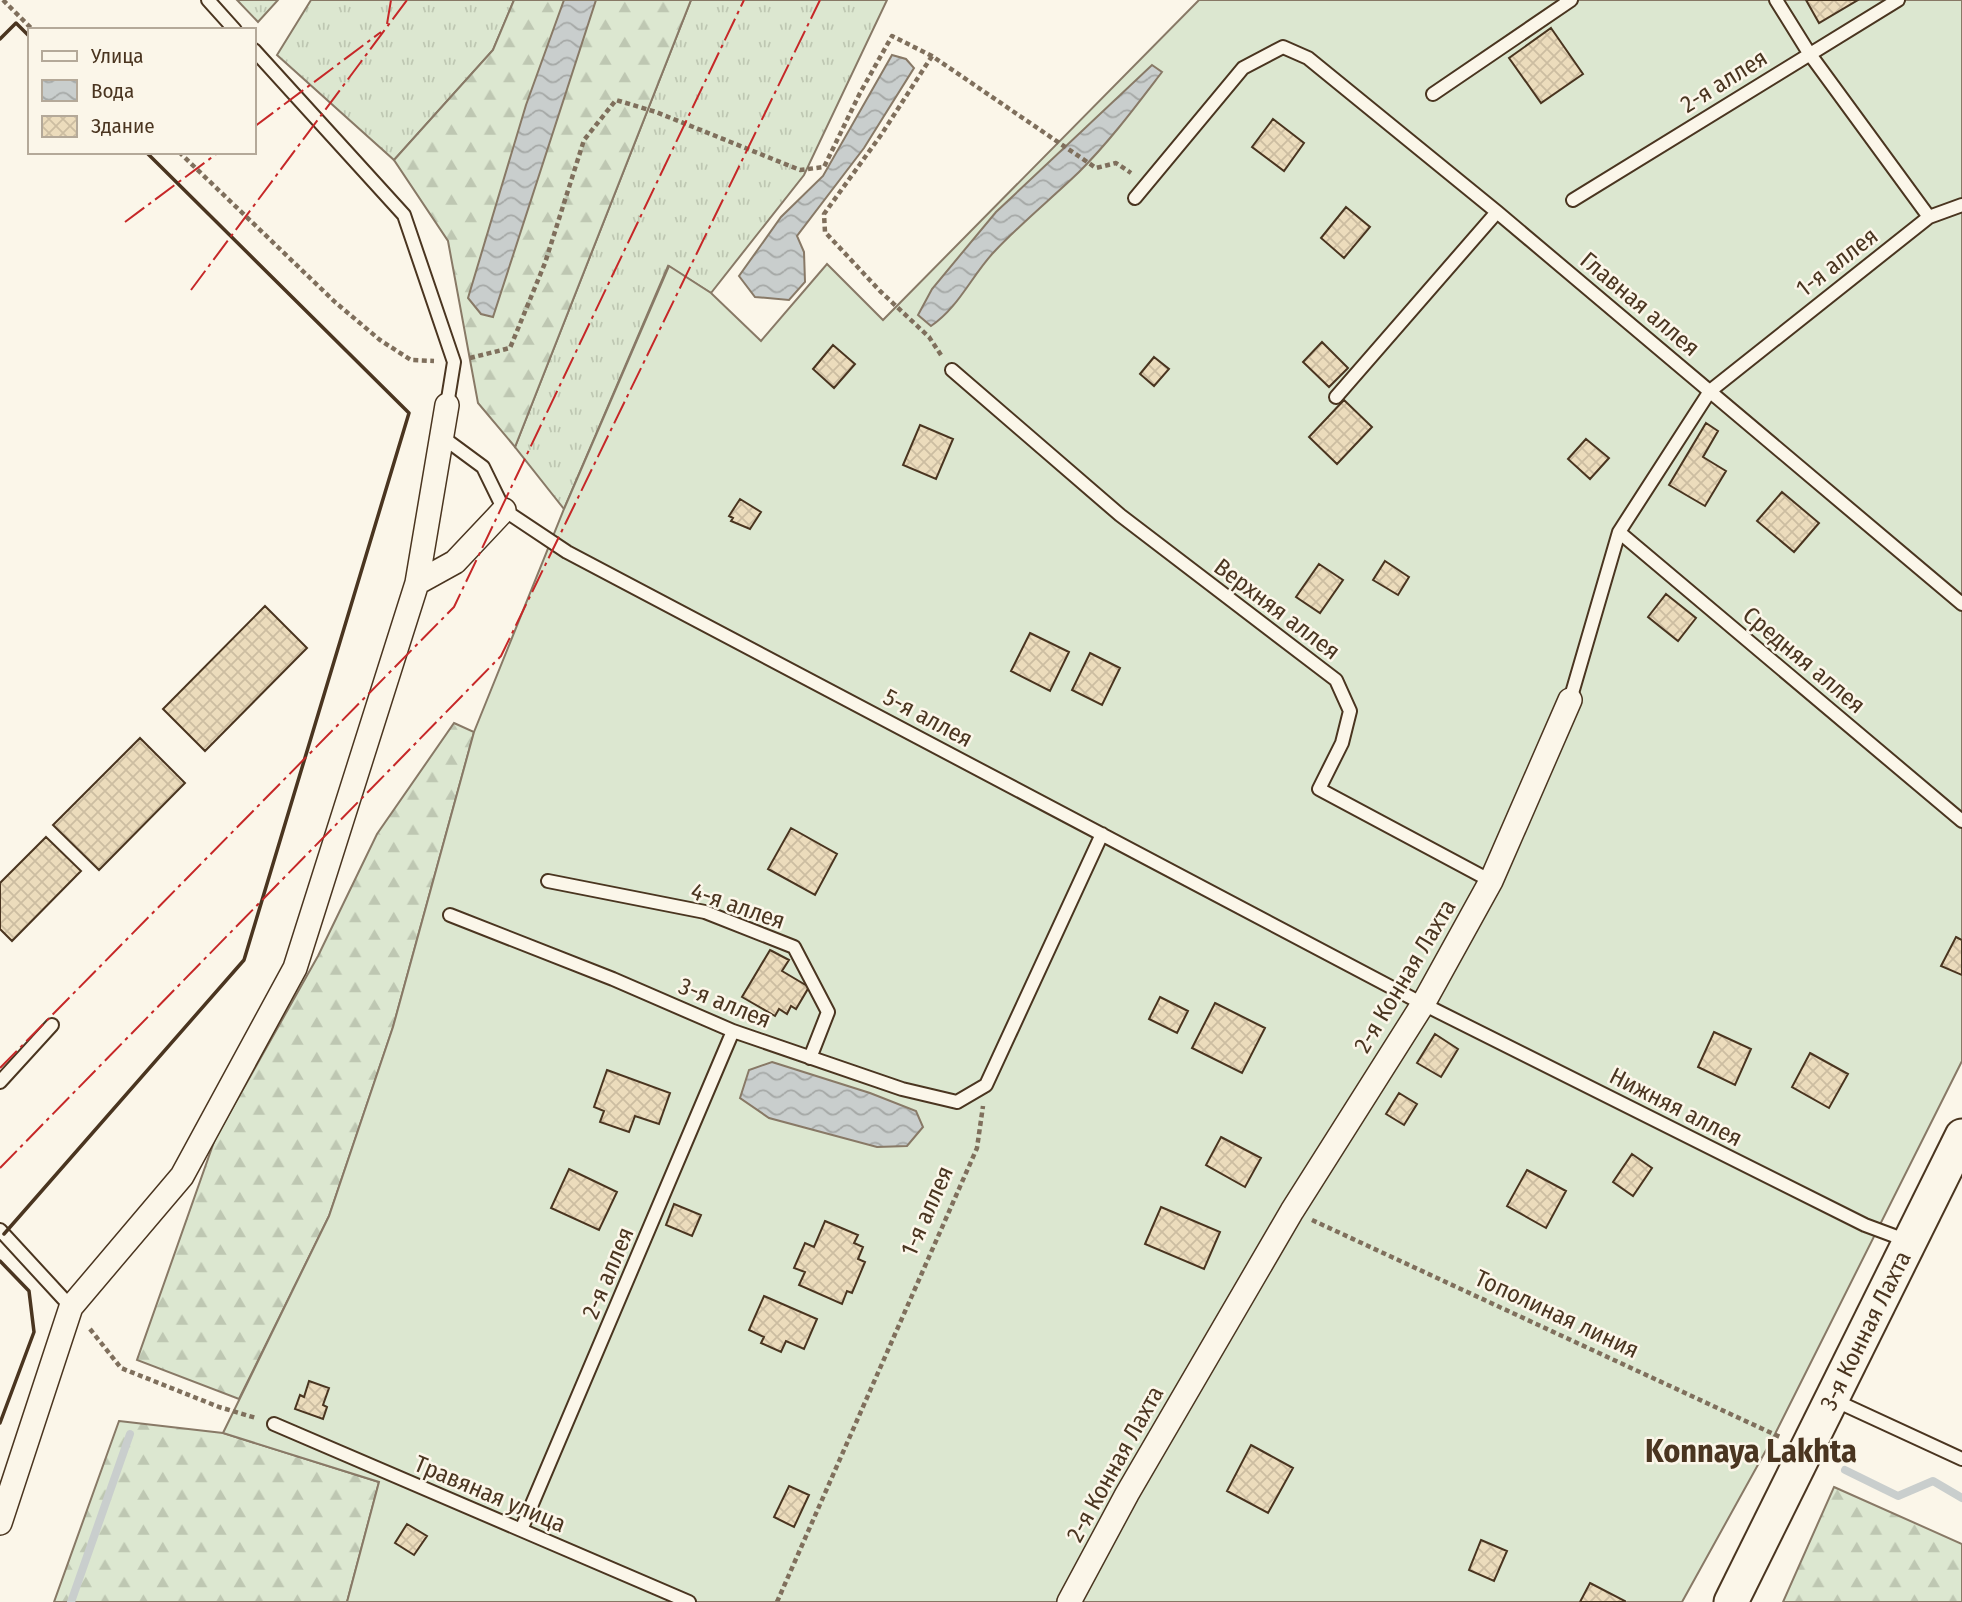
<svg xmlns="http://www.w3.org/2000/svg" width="1962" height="1602" viewBox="0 0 1962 1602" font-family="'Fira Sans Condensed',sans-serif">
<defs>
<pattern id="grass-tufts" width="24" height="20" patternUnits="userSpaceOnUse" patternTransform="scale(1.75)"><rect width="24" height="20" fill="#dce7d0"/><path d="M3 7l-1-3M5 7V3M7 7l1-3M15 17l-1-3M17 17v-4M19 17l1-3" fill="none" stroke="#bec7b2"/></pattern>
<pattern id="forest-firs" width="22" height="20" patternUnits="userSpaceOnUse" patternTransform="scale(1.75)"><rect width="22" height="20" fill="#dce7d0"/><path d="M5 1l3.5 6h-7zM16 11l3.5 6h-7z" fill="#bec7b2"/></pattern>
<pattern id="water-waves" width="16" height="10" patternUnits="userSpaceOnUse" patternTransform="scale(1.75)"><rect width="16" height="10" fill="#c9cecd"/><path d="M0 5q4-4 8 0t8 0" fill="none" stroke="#a5a8a6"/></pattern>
<pattern id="building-cross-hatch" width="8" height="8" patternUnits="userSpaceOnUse" patternTransform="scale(1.75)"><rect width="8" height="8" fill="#ecdcbc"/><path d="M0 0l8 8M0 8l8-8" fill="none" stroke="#ccbda1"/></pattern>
</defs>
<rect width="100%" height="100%" fill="#fbf6e9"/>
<!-- grass -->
<path fill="url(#grass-tufts)" stroke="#887966" stroke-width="2" d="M 237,0 L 278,0 L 258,22 Z
M 311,0 L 514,0 L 493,50 L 394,160 L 277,55 Z
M 691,0 L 887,0 L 804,175 L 711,293 L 668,266 L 564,509 L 515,447 Z"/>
<!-- forest -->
<path fill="url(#forest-firs)" stroke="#887966" stroke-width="2" d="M 514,0 L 691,0 L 515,447 L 478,403 L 448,241 L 394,160 L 493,50 Z
M 454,723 L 474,732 L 393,1027 L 329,1216 L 239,1399 L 137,1360 L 215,1139 L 318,956 L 377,834 Z
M 119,1421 L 223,1433 L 379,1482 L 347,1602 L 54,1602 Z
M 1834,1487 L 1962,1544 L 1962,1602 L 1783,1602 Z"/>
<!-- garden -->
<path fill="#dce7d0" stroke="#887966" stroke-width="2" d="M 1199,0 L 1962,0 L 1962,1061 L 1775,1434 L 1682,1602 L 347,1602 L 379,1482 L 223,1433 L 329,1216 L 393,1027 L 474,732 L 564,509 L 669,266 L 711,293 L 761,341 L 827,264 L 883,320 Z"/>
<!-- water -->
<path fill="url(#water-waves)" stroke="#887966" stroke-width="2" d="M 564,0 L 596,0 L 493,317 L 481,314 L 468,298 L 526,105 Z
M 892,55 L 906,59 L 914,68 L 864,148 L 797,236 L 804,252 L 805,282 L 789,300 L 755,297 L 739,276 L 781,217 L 823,176 Z
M 1152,65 L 1162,72 C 1136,106 1110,141 1079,172 C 1051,199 1020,224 993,253 C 971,277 958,308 931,326 L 918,315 L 932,289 L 996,212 Z
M 772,1062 L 870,1093 L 916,1111 L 923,1127 L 907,1146 L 877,1147 L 769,1118 L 740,1098 L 749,1070 Z"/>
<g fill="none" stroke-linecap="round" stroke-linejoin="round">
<!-- stream -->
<path stroke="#c9cecd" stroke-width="8" d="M 1845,1470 L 1898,1496 L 1933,1481 L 1962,1498
M 71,1602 L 130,1434"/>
</g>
<!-- building -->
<path fill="url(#building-cross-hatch)" stroke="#4a3520" stroke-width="2" d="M 1806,0 L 1858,0 L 1819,23 Z
M 1551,28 L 1583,74 L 1541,103 L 1509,58 Z
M 1273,119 L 1304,143 L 1284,171 L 1252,147 Z
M 1346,207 L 1370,227 L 1344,258 L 1321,238 Z
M 1322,342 L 1348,368 L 1329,387 L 1303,362 Z
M 833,345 L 855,364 L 834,388 L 813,369 Z
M 1154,357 L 1169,369 L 1154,386 L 1140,374 Z
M 1344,400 L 1372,427 L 1337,464 L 1309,437 Z
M 1706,423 L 1718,431 L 1703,457 L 1726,471 L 1705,506 L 1669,485 Z
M 920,425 L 953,439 L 936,479 L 903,465 Z
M 1586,439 L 1609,458 L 1590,479 L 1568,459 Z
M 1782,492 L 1819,523 L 1794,552 L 1757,521 Z
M 740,499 L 761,512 L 750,529 L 731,521 L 733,518 L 729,516 Z
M 1385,561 L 1409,577 L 1398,595 L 1373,580 Z
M 1319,564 L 1343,580 L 1320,613 L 1296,597 Z
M 1666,594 L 1696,618 L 1678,641 L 1648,617 Z
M 265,606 L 307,648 L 205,751 L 163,709 Z
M 1030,633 L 1069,652 L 1050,691 L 1011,671 Z
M 1090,653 L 1120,668 L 1102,705 L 1072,690 Z
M 140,738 L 185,783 L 99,870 L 53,825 Z
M 791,828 L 837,854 L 815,895 L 768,869 Z
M 46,837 L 81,871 L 12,941 L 0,929 L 0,883 Z
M 1956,937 L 1962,940 L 1962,975 L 1941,966 Z
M 770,950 L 789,960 L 782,971 L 809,987 L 796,1009 L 791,1006 L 787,1014 L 779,1009 L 775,1016 L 742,997 Z
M 1160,997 L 1188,1011 L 1177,1033 L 1149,1019 Z
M 1215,1003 L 1265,1028 L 1242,1073 L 1192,1048 Z
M 1714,1032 L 1751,1049 L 1735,1085 L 1698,1067 Z
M 1435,1034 L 1458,1049 L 1441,1077 L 1417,1063 Z
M 1810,1053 L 1848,1074 L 1829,1108 L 1792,1087 Z
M 607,1070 L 670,1093 L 659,1124 L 635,1116 L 629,1132 L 600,1122 L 604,1111 L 594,1107 Z
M 1399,1093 L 1417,1104 L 1404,1125 L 1386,1114 Z
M 1221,1137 L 1261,1158 L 1245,1187 L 1206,1165 Z
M 1632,1154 L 1652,1168 L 1633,1196 L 1613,1182 Z
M 569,1169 L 617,1192 L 599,1230 L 551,1208 Z
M 1527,1170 L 1566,1191 L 1546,1228 L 1507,1206 Z
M 674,1204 L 701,1215 L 692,1236 L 666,1225 Z
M 1161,1207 L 1220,1232 L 1204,1269 L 1145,1244 Z
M 825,1221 L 858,1235 L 854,1243 L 863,1247 L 858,1259 L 865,1262 L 852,1293 L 847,1291 L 842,1304 L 799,1285 L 805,1272 L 794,1268 L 805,1243 L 814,1247 Z
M 764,1296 L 817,1319 L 804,1349 L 786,1341 L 781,1352 L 761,1343 L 764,1337 L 749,1330 Z
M 309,1381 L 329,1388 L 323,1405 L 327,1407 L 323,1419 L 295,1409 L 300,1395 L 304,1397 Z
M 1251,1445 L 1293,1468 L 1268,1513 L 1227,1491 Z
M 789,1486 L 809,1495 L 794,1527 L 774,1517 Z
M 407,1524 L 427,1536 L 414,1555 L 395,1543 Z
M 1481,1540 L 1507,1551 L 1494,1581 L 1469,1570 Z
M 1590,1583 L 1625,1601 L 1625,1602 L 1580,1602 Z"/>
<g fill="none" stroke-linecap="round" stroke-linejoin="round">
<!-- service casing -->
<g stroke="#4a3520" stroke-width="16">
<path id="service" d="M 208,0 L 235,30
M 1776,0 L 1809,53 L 1929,217
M 254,50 L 404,215 L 454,362 L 447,405
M 1433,94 L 1571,0
M 1135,198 L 1243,68 L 1283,47 L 1308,58 L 1497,212 L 1962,604
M 1573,200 L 1898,0
M 952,370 L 1120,515 L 1336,680 L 1350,711 L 1342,743 L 1319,789 L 1491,881
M 1336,397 L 1497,212
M 441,436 L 483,467 L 504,510 L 567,552 L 1423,1004 L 1865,1225 L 1908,1241
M 1619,532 L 1962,821
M 1570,700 L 1619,532 L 1710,391 L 1929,217 L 1962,205
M 548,881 L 705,912 L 794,947 L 828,1012 L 810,1058
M 450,915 L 613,979 L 733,1031 L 902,1089 L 957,1102 L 986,1085 L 1102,834
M 0,1082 L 52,1025
M 0,1230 L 71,1307
M 1834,1400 L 1962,1459
M 274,1424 L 689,1602
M 521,1530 L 733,1031"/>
</g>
<!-- minor casing -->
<g stroke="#4a3520" stroke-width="26">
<path id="minor" d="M 417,583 L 455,562 L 504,510
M 0,1523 L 71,1307 L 182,1176 L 295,968 L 417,583 L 447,405
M 1069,1602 L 1127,1494 L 1292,1211 L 1423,1004 L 1491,881 L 1570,700"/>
</g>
<!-- secondary casing -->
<g stroke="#4a3520" stroke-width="37">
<g id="secondary">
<path id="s1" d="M 1731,1602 L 1962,1136"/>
</g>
</g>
<!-- path -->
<path stroke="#7f6f5c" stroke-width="4.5" stroke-dasharray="5 3.5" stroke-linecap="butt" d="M 3,0 L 33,30
M 932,56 L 881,135 L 824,214 L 825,232 L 880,291 L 929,337 L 941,355
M 179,152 L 335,302 L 380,340 L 411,360 L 434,361
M 470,358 L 510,348 L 545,263 L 584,140 L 616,100 L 656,112 L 800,170 L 824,167 L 860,93 L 892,36 L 932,56 L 1096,168 L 1116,163 L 1131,173
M 1312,1220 L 1780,1437
M 90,1329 L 121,1368 L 219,1407 L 256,1418
M 777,1602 L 977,1148 L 983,1106"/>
<!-- service -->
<use href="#service" stroke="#fbf6e9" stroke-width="12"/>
<!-- minor -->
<use href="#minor" stroke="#fbf6e9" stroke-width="23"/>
<!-- secondary -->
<use href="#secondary" stroke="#fbf6e9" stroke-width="33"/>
<!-- wall -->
<path stroke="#4a3520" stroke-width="3.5" d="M 0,39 L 16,23 L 30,37
M 4,1234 L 244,960 L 409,413 L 146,152
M 0,1261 L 29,1291 L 34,1332 L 0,1423"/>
<!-- power -->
<path stroke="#c62828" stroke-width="2" stroke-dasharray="24 5 3.5 5" stroke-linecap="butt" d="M 387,24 L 391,0
M 254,127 L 381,32
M 125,222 L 219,152
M 191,290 L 407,0
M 0,1068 L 454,607 L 744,0
M 0,1168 L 501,656 L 820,0"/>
</g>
<g text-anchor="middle" stroke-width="5" stroke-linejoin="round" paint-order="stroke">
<!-- street labels -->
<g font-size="24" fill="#4a3520" stroke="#fbf6e9">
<text transform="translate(1724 81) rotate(-32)" y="8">2-я аллея</text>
<text transform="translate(1837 262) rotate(-38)" y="8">1-я аллея</text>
<text transform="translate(1640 304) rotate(40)" y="8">Главная аллея</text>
<text transform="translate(1277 609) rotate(37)" y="8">Верхняя аллея</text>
<text transform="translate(1804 660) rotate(40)" y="8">Средняя аллея</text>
<text transform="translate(928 718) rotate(28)" y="8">5-я аллея</text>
<text transform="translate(738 906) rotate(19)" y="8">4-я аллея</text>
<text transform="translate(1405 976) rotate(-59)" y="8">2-я Конная Лахта</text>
<text transform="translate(725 1003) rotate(22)" y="8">3-я аллея</text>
<text transform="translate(1676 1107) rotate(27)" y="8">Нижняя аллея</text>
<text transform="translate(927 1211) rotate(-66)" y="8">1-я аллея</text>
<text transform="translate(608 1273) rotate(-67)" y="8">2-я аллея</text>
<text transform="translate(1557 1314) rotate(25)" y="8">Тополиная линия</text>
<text dy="8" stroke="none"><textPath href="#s1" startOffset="303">3-я Конная Лахта</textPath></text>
<text transform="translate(1115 1464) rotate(-61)" y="8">2-я Конная Лахта</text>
<text transform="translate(490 1494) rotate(23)" y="8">Травяная улица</text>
</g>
<!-- district labels -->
<g font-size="32" font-weight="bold" fill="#4a3520" stroke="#fbf6e9">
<text x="1751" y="1462">Konnaya Lakhta</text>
</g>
</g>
<!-- legend -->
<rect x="28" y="28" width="228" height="126" fill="#fbf6e9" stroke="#b4a999" stroke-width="2"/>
<rect x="42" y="51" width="35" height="10" fill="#fbf6e9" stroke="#b4a999" stroke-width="2"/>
<text x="91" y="63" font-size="21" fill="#4a3520">Улица</text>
<rect x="42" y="80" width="35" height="21" fill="url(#water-waves)" stroke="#b4a999" stroke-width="2"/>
<text x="91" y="98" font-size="21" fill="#4a3520">Вода</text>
<rect x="42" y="116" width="35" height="21" fill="url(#building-cross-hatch)" stroke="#b4a999" stroke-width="2"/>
<text x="91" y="133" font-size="21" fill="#4a3520">Здание</text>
</svg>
